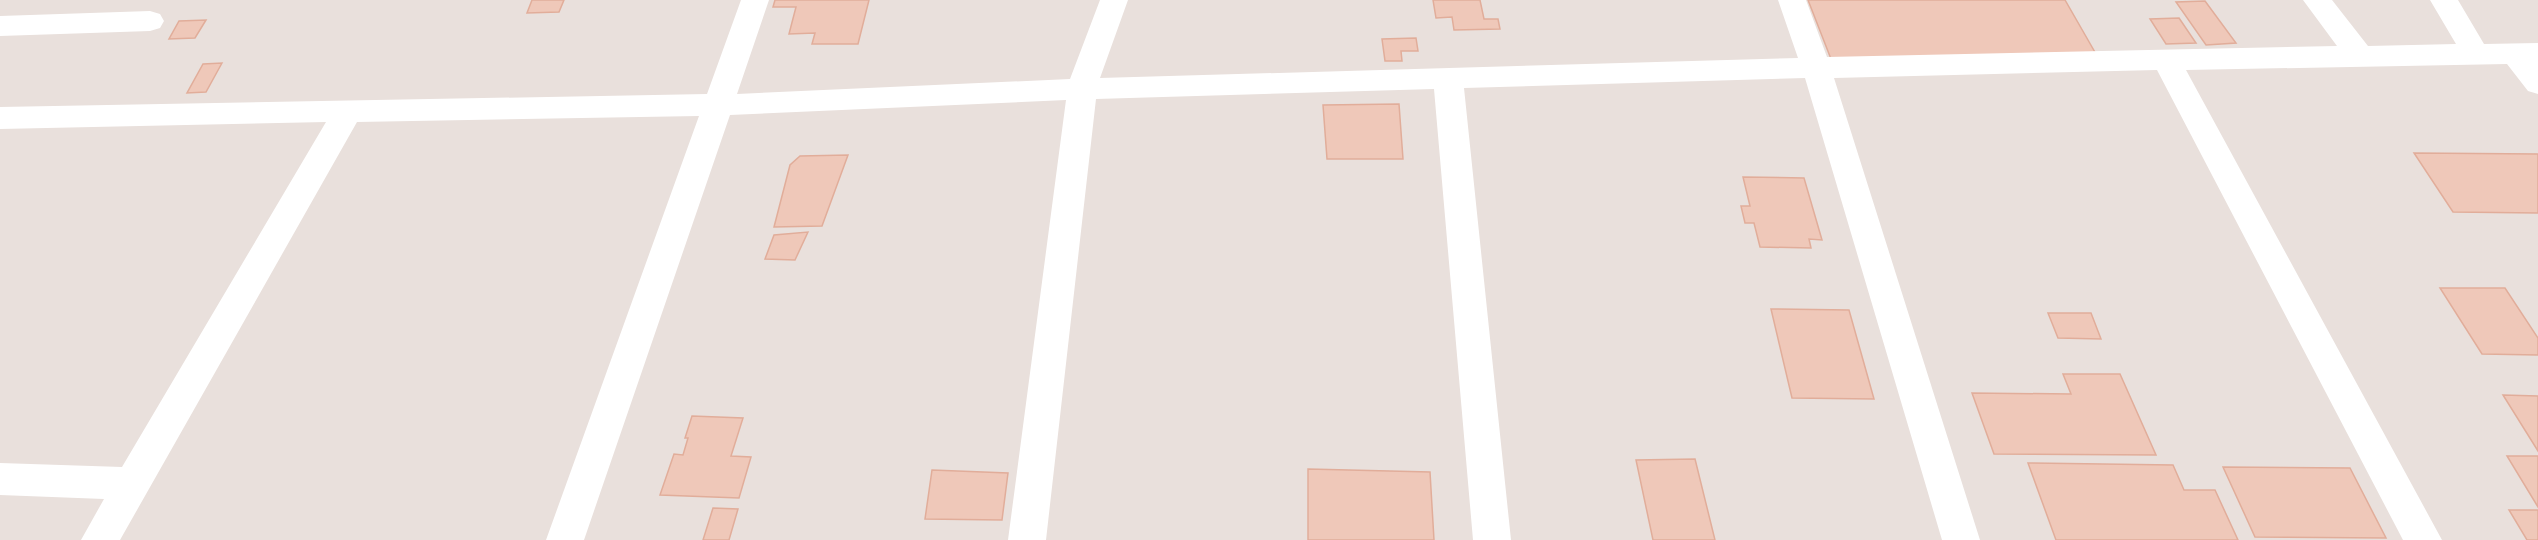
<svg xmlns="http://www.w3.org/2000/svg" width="2538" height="540" viewBox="0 0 2538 540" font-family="Lato,sans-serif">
<rect width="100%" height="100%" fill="#fbede0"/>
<!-- industrial -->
<path fill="#e9e0dc" d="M 0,0 L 2538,0 L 2538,540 L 0,540 Z"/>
<!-- building -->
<path fill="#efc8b9" stroke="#e1ad9a" stroke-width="1.5" d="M 532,0 L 564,0 L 559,12 L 527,13 Z
M 775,0 L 869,0 L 858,44 L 812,44 L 815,33 L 789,34 L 796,7 L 773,7 Z
M 1433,0 L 1480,0 L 1484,19 L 1498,19 L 1500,29 L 1454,30 L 1452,17 L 1436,18 Z
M 1808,0 L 2065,0 L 2096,54 L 1831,59 Z
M 2205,1 L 2236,43 L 2206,45 L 2176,2 Z
M 2179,18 L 2196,43 L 2166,44 L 2150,19 Z
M 206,20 L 195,38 L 169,39 L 179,21 Z
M 1416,38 L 1418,51 L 1401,51 L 1402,61 L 1385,61 L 1382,39 Z
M 222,63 L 206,92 L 187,93 L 203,64 Z
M 1399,104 L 1403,159 L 1327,159 L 1323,105 Z
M 2414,153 L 2538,154 L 2538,213 L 2453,212 Z
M 848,155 L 822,226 L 774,227 L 790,165 L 800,156 Z
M 1743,177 L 1804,178 L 1822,240 L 1809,239 L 1811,248 L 1760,247 L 1754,223 L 1745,223 L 1741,206 L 1750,206 Z
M 808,232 L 795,260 L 765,259 L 774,235 Z
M 2440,288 L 2505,288 L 2538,338 L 2538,355 L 2482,354 Z
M 1771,309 L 1849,310 L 1874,399 L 1792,398 Z
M 2048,313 L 2091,313 L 2101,339 L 2058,338 Z
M 2063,374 L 2120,374 L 2156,455 L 1994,454 L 1972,393 L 2071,394 Z
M 2503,395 L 2538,396 L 2538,451 Z
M 692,416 L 743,418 L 731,456 L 751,457 L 739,498 L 660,495 L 674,454 L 683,455 L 688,438 L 685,438 Z
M 2507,456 L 2538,456 L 2538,507 Z
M 1695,459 L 1715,540 L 1653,540 L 1636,460 Z
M 2028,463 L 2173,465 L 2184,490 L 2215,490 L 2238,540 L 2056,540 Z
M 2223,467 L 2350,468 L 2386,538 L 2255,537 Z
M 1308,469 L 1430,472 L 1434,540 L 1308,540 Z
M 932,470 L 1008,473 L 1002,520 L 925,519 Z
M 713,508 L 738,509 L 729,540 L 703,540 Z
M 2509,510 L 2538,510 L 2538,540 L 2527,540 Z"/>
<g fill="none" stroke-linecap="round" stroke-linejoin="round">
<!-- minor -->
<path fill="#fff" fill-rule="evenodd" d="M 741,0 L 769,0 L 737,94 L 1070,79 L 1100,0 L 1128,0 L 1100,78 L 1798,58 L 1778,0 L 1806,0 L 1827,57 L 2337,46 L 2303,0 L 2332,0 L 2368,46 L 2456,44 L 2430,0 L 2458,0 L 2484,44 L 2538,43 L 2538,94 L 2528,91 L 2507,64 L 2186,70 L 2442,540 L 2403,540 L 2157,70 L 1834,78 L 1980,540 L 1942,540 L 1805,78 L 1464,88 L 1511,540 L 1473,540 L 1434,89 L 1096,99 L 1046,540 L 1008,540 L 1066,100 L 730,115 L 584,540 L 546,540 L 699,116 L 357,122 L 120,540 L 81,540 L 104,499 L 0,495 L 0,463 L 122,467 L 326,122 L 0,129 L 0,107 L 707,94 Z
M 150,11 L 160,14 L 164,21 L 160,28 L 150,31 L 0,36 L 0,16 Z"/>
</g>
</svg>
